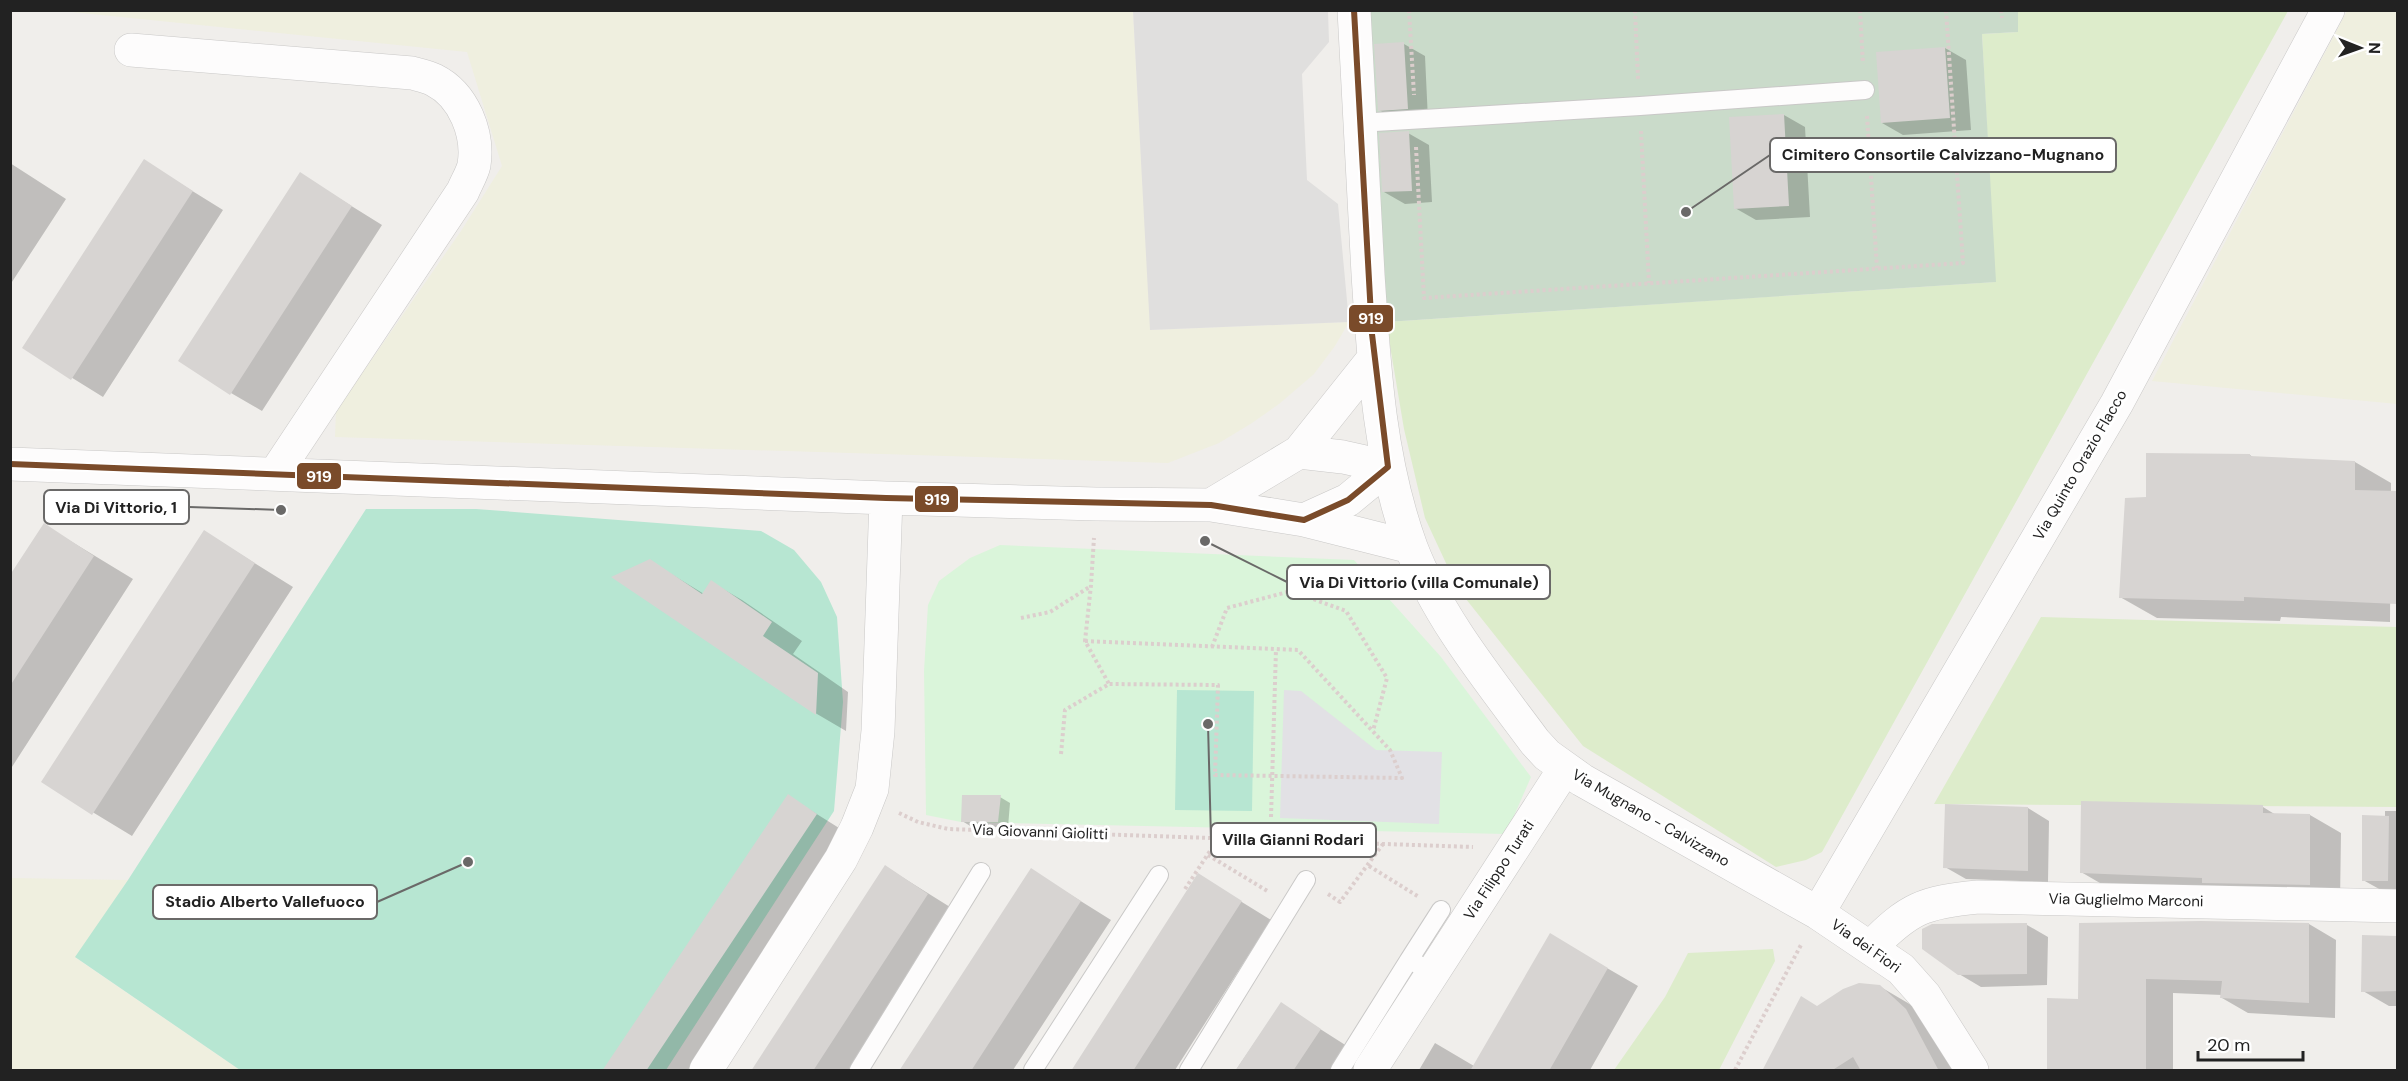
<svg xmlns="http://www.w3.org/2000/svg" width="2408" height="1081" viewBox="0 0 2408 1081" font-family="'DM Sans',sans-serif">
<rect width="100%" height="100%" fill="#f0eeeb"/>
<!-- farmland -->
<path fill="#efefdf" d="M 62,11 L 1133,11 L 1151,330 L 1349,322 L 1335,346 L 1314,374 L 1279,404 L 1252,423 L 1219,443 L 1168,463 L 335,437 L 336,411 L 461,231 L 502,166 L 467,52 Z
M 2347,11 L 2397,11 L 2397,404 L 2152,381 Z
M 11,878 L 128,880 L 76,958 L 240,1070 L 11,1070 Z"/>
<!-- grass -->
<path fill="#ddeccb" d="M 2018,11 L 2288,11 L 1822,852 L 1806,860 L 1776,867 L 1583,746 L 1458,589 L 1425,518 L 1404,429 L 1386,322 L 1995,282 L 1982,34 L 2018,32 Z
M 2041,617 L 2397,627 L 2397,807 L 1934,804 Z
M 1773,949 L 1775,961 L 1719,1070 L 1614,1070 L 1665,997 L 1688,953 Z"/>
<!-- cemetery -->
<path fill="#cadbca" d="M 1370,11 L 2018,11 L 2018,32 L 1982,34 L 1996,282 L 1386,322 Z"/>
<!-- park -->
<path fill="#daf5da" d="M 1000,545 L 1354,560 L 1441,657 L 1531,777 L 1506,834 L 961,822 L 926,815 L 924,671 L 928,605 L 939,581 L 970,558 Z"/>
<!-- pitch -->
<path fill="#b7e6d2" d="M 366,509 L 476,509 L 761,531 L 794,550 L 821,582 L 837,617 L 843,702 L 834,811 L 666,1070 L 240,1070 L 75,957 L 128,880 Z
M 1177,690 L 1254,691 L 1252,811 L 1175,810 Z"/>
<!-- parking -->
<path fill="#e0dfde" d="M 1133,11 L 1328,11 L 1329,42 L 1302,74 L 1307,180 L 1338,204 L 1349,322 L 1150,330 Z"/>
<!-- plaza -->
<path fill="#e2e1e5" d="M 1284,690 L 1301,691 L 1376,750 L 1442,752 L 1439,824 L 1280,818 Z"/>
<!-- shadow -->
<path fill="#0003" d="M 1404,44 L 1425,56 L 1428,120 L 1400,122 L 1379,110 Z
M 1945,48 L 1966,60 L 1971,130 L 1903,135 L 1882,123 Z
M 1784,115 L 1805,127 L 1810,217 L 1756,220 L 1735,208 Z
M 1408,133 L 1429,145 L 1432,202 L 1405,204 L 1384,192 Z
M 144,161 L 223,210 L 103,397 L 24,348 Z
M 10,163 L 66,199 L 10,285 Z
M 300,174 L 382,225 L 262,411 L 231,393 Z
M 2250,455 L 2254,458 L 2355,462 L 2391,483 L 2390,622 L 2281,617 L 2280,621 L 2157,618 L 2120,597 Z
M 44,525 L 133,579 L 10,770 L 10,578 Z
M 205,532 L 293,587 L 132,836 L 43,782 Z
M 650,561 L 704,594 L 711,582 L 742,600 L 802,641 L 793,654 L 848,692 L 846,731 L 817,714 L 615,577 Z
M 788,796 L 847,833 L 688,1070 L 604,1070 Z
M 1000,797 L 1010,803 L 1008,827 L 972,827 L 962,821 Z
M 2263,807 L 2276,815 L 2310,815 L 2341,833 L 2340,902 L 2112,890 L 2081,872 Z
M 2028,808 L 2049,821 L 2048,882 L 1966,879 L 1945,867 Z
M 2385,811 L 2398,811 L 2398,895 L 2390,895 L 2363,880 L 2385,817 Z
M 886,867 L 958,912 L 855,1070 L 753,1070 Z
M 1031,870 L 1111,920 L 1013,1070 L 901,1070 Z
M 1198,875 L 1271,920 L 1175,1070 L 1073,1070 Z
M 2309,924 L 2336,940 L 2335,1018 L 2248,1013 L 2222,998 L 2222,995 L 2173,993 L 2173,1070 L 2048,1069 L 2080,1000 Z
M 2027,925 L 2048,937 L 2047,985 L 1981,987 L 1959,974 Z
M 1550,935 L 1638,986 L 1590,1070 L 1419,1070 L 1435,1043 L 1474,1066 Z
M 2363,937 L 2398,937 L 2398,1006 L 2389,1006 L 2363,991 Z
M 1879,986 L 1918,1009 L 1964,1070 L 1764,1070 L 1817,1007 Z
M 1281,1004 L 1350,1048 L 1335,1070 L 1236,1070 Z"/>
<!-- building -->
<path fill="#d7d4d2" d="M 1404,42 L 1408,109 L 1378,111 L 1374,44 Z
M 1945,47 L 1950,118 L 1881,123 L 1876,52 Z
M 1784,114 L 1789,206 L 1734,209 L 1729,117 Z
M 1409,131 L 1412,191 L 1382,192 L 1379,133 Z
M 144,159 L 193,191 L 71,380 L 22,348 Z
M 300,172 L 352,206 L 230,395 L 178,361 Z
M 2146,453 L 2250,454 L 2250,456 L 2355,461 L 2355,490 L 2397,491 L 2397,604 L 2244,597 L 2244,601 L 2119,598 L 2125,498 L 2146,497 Z
M 44,523 L 94,556 L 10,686 L 10,575 Z
M 204,530 L 255,563 L 92,815 L 41,782 Z
M 650,559 L 702,594 L 711,580 L 772,622 L 763,636 L 818,673 L 816,715 L 611,577 Z
M 788,794 L 817,814 L 646,1071 L 602,1071 Z
M 962,795 L 1001,795 L 998,822 L 961,822 Z
M 2081,801 L 2263,805 L 2263,813 L 2310,814 L 2310,885 L 2202,883 L 2202,878 L 2080,873 Z
M 1945,804 L 2028,807 L 2028,871 L 1943,868 Z
M 2362,815 L 2389,816 L 2388,881 L 2362,881 Z
M 885,865 L 928,894 L 813,1071 L 751,1071 Z
M 1031,868 L 1081,901 L 971,1071 L 899,1071 Z
M 1198,873 L 1242,901 L 1133,1071 L 1071,1071 Z
M 2201,921 L 2309,923 L 2309,1003 L 2220,998 L 2222,981 L 2146,979 L 2146,1071 L 2047,1070 L 2047,998 L 2078,999 L 2079,923 Z
M 2027,923 L 2027,974 L 1958,975 L 1922,949 L 1922,929 L 1932,924 Z
M 1550,933 L 1608,968 L 1549,1071 L 1470,1071 Z
M 2362,935 L 2397,936 L 2397,991 L 2361,992 Z
M 1859,983 L 1880,985 L 1906,1009 L 1939,1071 L 1861,1071 L 1853,1057 L 1831,1071 L 1762,1071 L 1801,996 L 1817,1006 L 1843,989 Z
M 1281,1002 L 1321,1029 L 1293,1071 L 1235,1071 Z"/>
<g fill="none" stroke-linecap="round" stroke-linejoin="round">
<!-- service casing -->
<g stroke="#c9c8c7" stroke-width="20">
<path id="service" d="M 1358,123 L 1640,106 L 1865,90
M 1409,960 L 1441,910
M 859,1070 L 981,872
M 1033,1070 L 1159,875
M 1189,1070 L 1306,880
M 1340,1070 L 1409,960 L 1433,972"/>
</g>
<!-- minor casing -->
<g stroke="#c9c8c7" stroke-width="34">
<path id="minor" d="M 1354,10 C 1358,98 1363,186 1368,274 C 1374,366 1379,459 1411,547 C 1438,618 1490,681 1535,742 L 1547,755 L 1582,780 L 1818,913 L 1901,969 L 1925,996 L 1972,1070
M 131,50 L 412,73 C 419,75 428,77 434,80 C 464,95 479,134 474,165 C 472,174 466,183 463,191 L 275,474
M 1299,452 L 1343,457 L 1388,467
M 10,464 L 886,498 L 1096,504 L 1211,505 L 1304,520 L 1411,547
M 1211,505 L 1299,452 L 1374,358
M 1304,520 L 1348,500 L 1388,467
M 1818,913 L 2117,403 L 2328,10
M 1871,947 C 1909,908 1924,902 1978,897 L 2398,906
M 706,1070 L 841,859 L 857,827 L 872,789 L 878,731 L 886,498
M 1370,1070 L 1565,768"/>
</g>
<!-- path -->
<path stroke="#dccecd" stroke-width="4" stroke-dasharray="3 3" stroke-linecap="butt" d="M 1409,10 L 1414,95
M 1635,10 L 1638,79
M 1860,10 L 1863,64
M 2001,10 L 2002,18
M 1867,116 L 1877,268
M 1641,131 L 1649,283
M 1416,147 L 1424,298 L 1963,263 L 1946,10
M 1021,618 L 1050,612 L 1091,586
M 1085,641 L 1298,650 L 1390,750 L 1402,778 L 1215,775 L 1218,685 L 1109,684
M 1212,647 L 1227,608 L 1291,591 L 1346,611 L 1387,678 L 1373,731
M 1061,754 L 1065,710 L 1109,684 L 1085,641 L 1091,585 L 1094,538
M 899,813 L 918,822 L 948,829 L 1473,847
M 1271,817 L 1276,649
M 1208,855 L 1269,892
M 1369,866 L 1419,897
M 1185,889 L 1218,839
M 1328,894 L 1340,902 L 1383,844
M 1735,1070 L 1802,943"/>
<!-- service -->
<use href="#service" stroke="#fdfcfc" stroke-width="18"/>
<!-- minor -->
<use href="#minor" stroke="#fdfcfc" stroke-width="33"/>
<!-- bus-1 casing -->
<g stroke="#fff" stroke-width="10">
<path id="bus-1" d="M 10,464 L 886,498 L 1211,505 L 1304,520 L 1348,500 L 1388,467 L 1372,334 L 1354,10"/>
</g>
<!-- bus-1 -->
<use href="#bus-1" stroke="#7a4b2a" stroke-width="6"/>
</g>
<g text-anchor="middle" stroke-width="6" stroke-linejoin="round" paint-order="stroke">
<!-- street labels -->
<g font-size="15" fill="#222" stroke="#fff">
<text transform="translate(2080 465) rotate(-60)" y="5">Via Quinto Orazio Flacco</text>
<text transform="translate(1651 818) rotate(30)" y="5">Via Mugnano - Calvizzano</text>
<text transform="translate(1040 832) rotate(2)" y="5">Via Giovanni Giolitti</text>
<text transform="translate(1499 870) rotate(-57)" y="5">Via Filippo Turati</text>
<text transform="translate(2126 900) rotate(1)" y="5">Via Guglielmo Marconi</text>
<text transform="translate(1866 946) rotate(35)" y="5">Via dei Fiori</text>
</g>
</g>
<!-- callouts -->
<path fill="none" stroke="#6a6968" stroke-width="2" d="M1686 212L1770 155M281 510L189 507M1205 541L1287 582M1208 724L1211 840M468 862L377 902"/>
<g fill="#6a6968" stroke="#fff" stroke-width="2">
<circle cx="1686" cy="212" r="6"/>
<circle cx="281" cy="510" r="6"/>
<circle cx="1205" cy="541" r="6"/>
<circle cx="1208" cy="724" r="6"/>
<circle cx="468" cy="862" r="6"/>
</g>
<g fill="#fff" stroke="#6a6968" stroke-width="2">
<rect x="1770" y="138" width="346" height="34" rx="6"/>
<rect x="44" y="490" width="145" height="34" rx="6"/>
<rect x="1287" y="565" width="263" height="34" rx="6"/>
<rect x="1211" y="823" width="165" height="34" rx="6"/>
<rect x="153" y="885" width="224" height="34" rx="6"/>
</g>
<g font-size="16" text-anchor="middle" font-weight="bold" fill="#222">
<text x="1943" y="160">Cimitero Consortile Calvizzano-Mugnano</text>
<text x="116" y="513">Via Di Vittorio, 1</text>
<text x="1419" y="588">Via Di Vittorio (villa Comunale)</text>
<text x="1293" y="845">Villa Gianni Rodari</text>
<text x="265" y="907">Stadio Alberto Vallefuoco</text>
</g>
<g stroke="#fff" stroke-width="2">
<rect x="1348" y="304" width="46" height="29" rx="6" fill="#7a4b2a"/>
<rect x="296" y="462" width="46" height="28" rx="6" fill="#7a4b2a"/>
<rect x="914" y="485" width="45" height="28" rx="6" fill="#7a4b2a"/>
</g>
<g font-size="16" text-anchor="middle" font-weight="bold" fill="#fff">
<text x="1371" y="324">919</text>
<text x="319" y="482">919</text>
<text x="937" y="505">919</text>
</g>
<!-- border -->
<rect width="2408" height="1081" fill="none" stroke="#222222" stroke-width="24"/>
<!-- north arrow -->
<g transform="translate(2360 48) rotate(91)" stroke="#ffffff" stroke-width="4.5" paint-order="stroke">
<path d="M0-4.5L10 22L0 15L-10 22Z" fill="#222222"/>
<text y="-9" font-size="16" font-weight="bold" text-anchor="middle" fill="#222222">N</text>
</g>
<!-- scale -->
<path d="M2198 1051v9h105v-9" fill="none" stroke="#222222" stroke-width="3"/>
<text x="2207" y="1051" font-size="18" fill="#222222" stroke="#ffffff" stroke-width="4.5" paint-order="stroke">20 m</text>
</svg>
